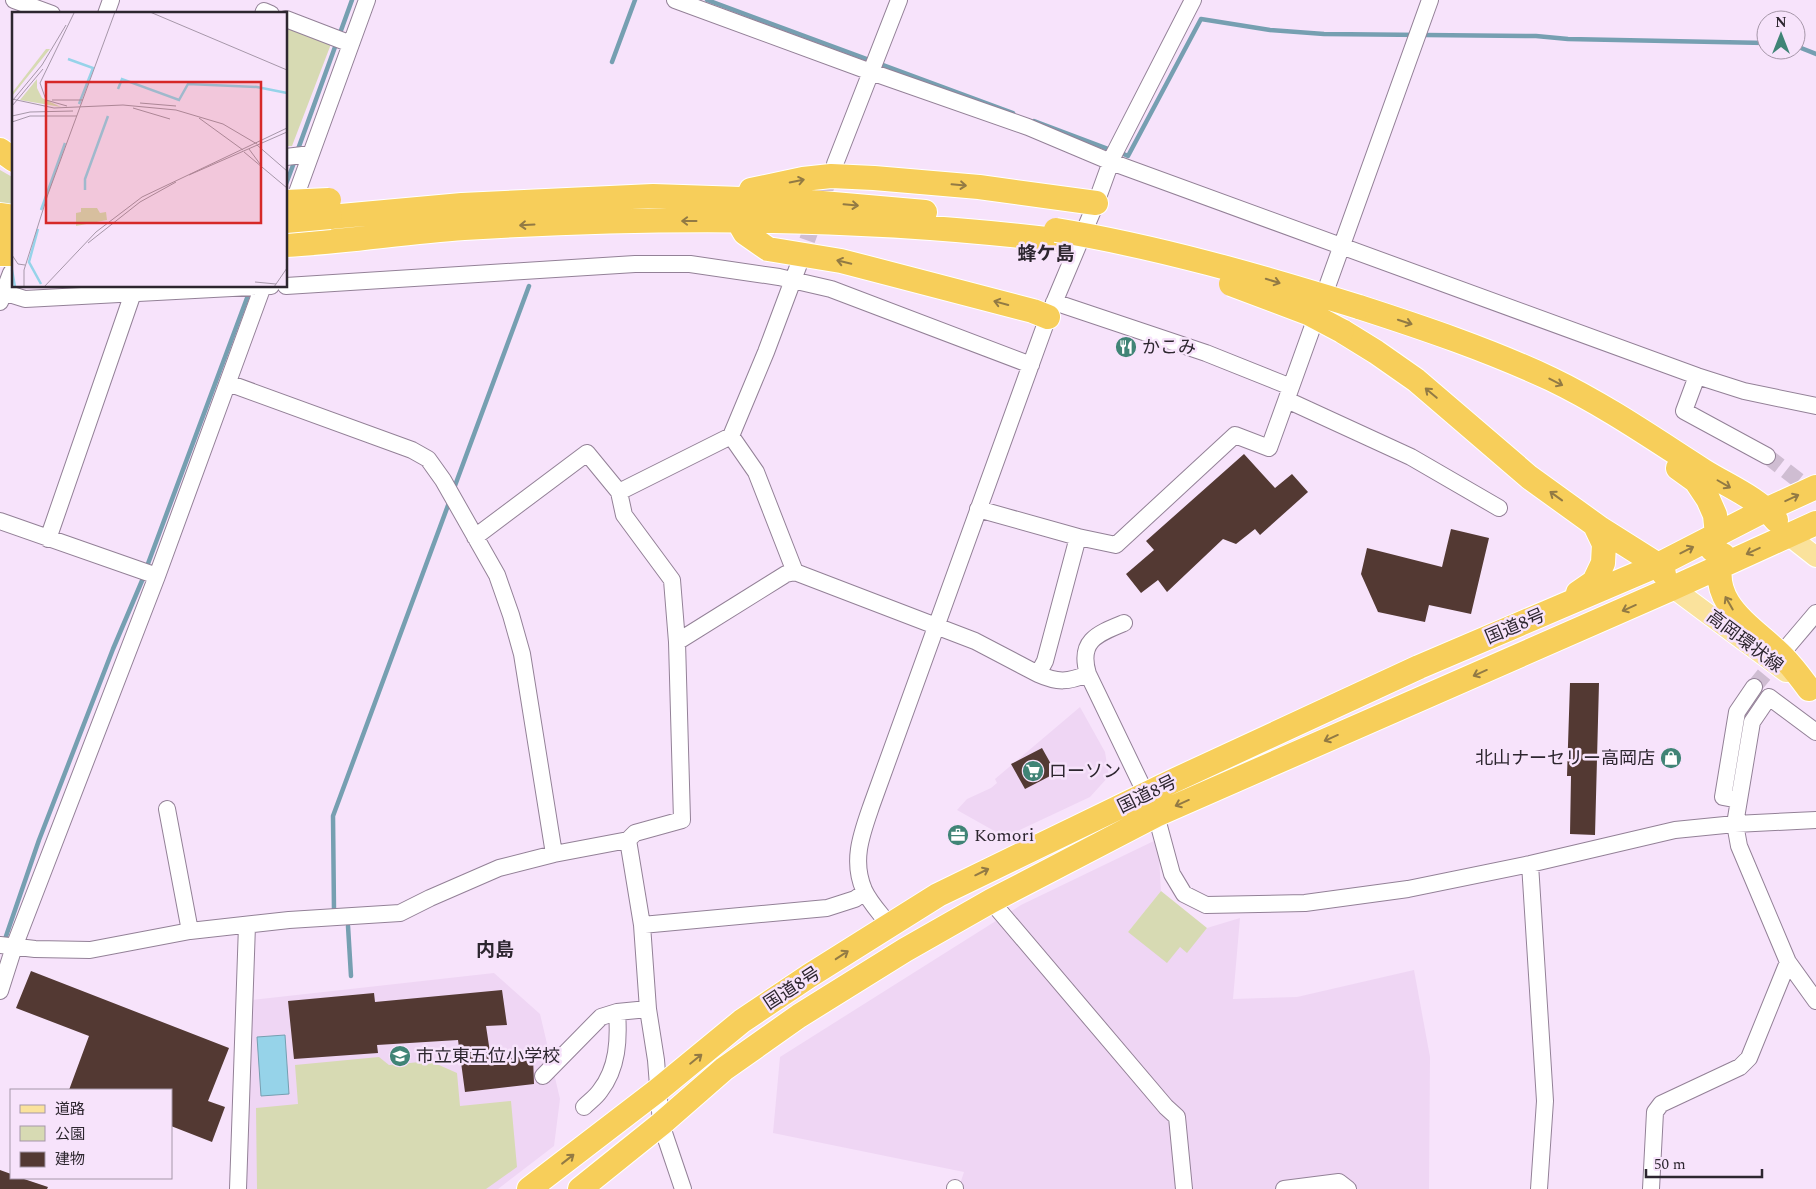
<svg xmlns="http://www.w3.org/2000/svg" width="1816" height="1189" viewBox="0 0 1816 1189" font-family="Spectral,'Noto Sans JP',serif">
<rect width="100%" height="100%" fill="#f7e3fb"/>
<!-- built -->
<path fill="#efd6f4" d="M 1080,707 L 1105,752 L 1109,776 L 1090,797 L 1005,837 L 957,810 L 967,799 L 991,788 L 997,783 L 995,779 Z
M 1158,839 L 1161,891 L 1128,932 L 1180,947 L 1187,952 L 1207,928 L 1240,918 L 1233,999 L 1297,997 L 1414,970 L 1430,1057 L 1429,1189 L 963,1189 L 961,1181 L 964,1172 L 773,1133 L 780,1057 L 1021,905 Z
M 494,973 L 540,1014 L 560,1099 L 554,1146 L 498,1189 L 246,1189 L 252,1000 Z"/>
<!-- green -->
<path fill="#d7dab3" d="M 286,27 L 331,44 L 292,146 L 286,146 Z
M 0,170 L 14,178 L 14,205 L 0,203 Z
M 1161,891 L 1207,928 L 1187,953 L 1180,947 L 1167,963 L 1128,932 Z
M 379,1057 L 389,1065 L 430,1061 L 457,1073 L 460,1106 L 511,1101 L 517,1167 L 486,1189 L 257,1189 L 256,1108 L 298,1104 L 295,1065 Z"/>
<!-- water -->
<path fill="#96d3e9" stroke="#769fb1" d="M 285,1035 L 289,1094 L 261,1096 L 257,1037 Z"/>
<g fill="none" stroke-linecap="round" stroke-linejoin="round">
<!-- stream -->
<path stroke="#769fb1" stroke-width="4.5" d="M 707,0 L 1013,113
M 1796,46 L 1816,54
M 612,62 L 635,0
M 1034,121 L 1111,150
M 297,152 L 352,0
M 1119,152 L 1128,156 L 1201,19 L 1270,30 L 1324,34 L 1536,36 L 1568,39 L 1766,43
M 286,184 L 295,160
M 453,491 L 529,286
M 146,569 L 250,290
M 334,911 L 333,816 L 450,500
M 348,926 L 351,976
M 4,942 L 39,840 L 113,649 L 144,576"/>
</g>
<!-- building -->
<path fill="#533933" d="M 1244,454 L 1275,488 L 1292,474 L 1308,492 L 1260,535 L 1255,529 L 1236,544 L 1223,539 L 1167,592 L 1158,580 L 1141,593 L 1126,574 L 1154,550 L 1146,541 Z
M 1451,529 L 1489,538 L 1471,614 L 1429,605 L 1425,622 L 1378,612 L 1361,574 L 1367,548 L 1442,567 Z
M 1570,683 L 1599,683 L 1595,835 L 1570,834 L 1571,776 L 1567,776 Z
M 1042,748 L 1056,773 L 1025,789 L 1011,764 Z
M 31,971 L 229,1048 L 208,1101 L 225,1107 L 212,1142 L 171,1126 L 171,1090 L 69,1090 L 89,1036 L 16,1008 Z
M 502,990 L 507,1025 L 486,1026 L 491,1059 L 533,1056 L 534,1084 L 465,1092 L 458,1040 L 377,1045 L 378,1053 L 294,1059 L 288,1001 L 374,993 L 375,1002 Z
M 0,1170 L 11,1174 L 11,1178 L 21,1178 L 48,1187 L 47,1189 L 0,1189 Z"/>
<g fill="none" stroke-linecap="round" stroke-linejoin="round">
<!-- minor-tunnel -->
<path stroke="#cfbdd2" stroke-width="16" stroke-dasharray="16 8" stroke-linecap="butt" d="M 799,263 L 833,168
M 1767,456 L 1816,494
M 1754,687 L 1781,654"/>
<!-- minor casing -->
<g stroke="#938197" stroke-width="18">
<path id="minor" d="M 14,0 L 52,14
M 675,0 L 871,72 L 1028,127 L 1111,162 L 1697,376 L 1744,391 L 1816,406
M 106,14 L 111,0
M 263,14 L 264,11 L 271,14
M 286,19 L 351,44
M 286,157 L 311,154
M 835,164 L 899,0
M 291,209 L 367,0
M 286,286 L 635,264 L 690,264 L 779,277 L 831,289 L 1031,365
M 0,291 L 25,299 L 271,286
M 0,302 L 11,273
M 1697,376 L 1684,411 L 1767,456
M 228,383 L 412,450 L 428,459 L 443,480 L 497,575 L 511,615 L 522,654 L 554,854
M 1291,387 L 1430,0
M 1287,400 L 1411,457 L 1499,508
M 619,492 L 731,436
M 978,509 L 1078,537
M 0,521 L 157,576
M 475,537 L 587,453 L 619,492 L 624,515 L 672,580 L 677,642
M 48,539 L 133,293
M 795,572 L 756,472 L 731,436 L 766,352 L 799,264
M 1124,623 C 1097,634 1078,641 1088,674 L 1156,815 L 1172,874 L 1184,894 L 1206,905 L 1305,903 L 1408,889 L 1530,864 L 1675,830 L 1735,824 L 1816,820
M 1788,646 L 1816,613
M 1038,674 C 1058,683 1068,682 1088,674
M 1816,732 L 1769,697 L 1752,722 L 1735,824 L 1739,846 L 1788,962 L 1816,1001
M 1739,800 L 1723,797 L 1737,712 L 1754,687
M 167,809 L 190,931
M 628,840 L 642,925 L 648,1009 L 656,1060 L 661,1124 L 683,1189
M 1530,864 L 1545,1101 L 1539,1189
M 991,901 L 1166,1107 L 1177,1117 L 1184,1189
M 642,925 L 827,908 L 855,899 L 865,892
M 889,925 C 881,914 870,903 864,890 C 851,860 862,833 872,804 L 1048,317 L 1096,203 L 1113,156 L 1193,0
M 0,945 L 35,949 L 90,950 L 190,931 L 289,920 L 400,913 L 430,898 L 499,868 L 554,854 L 628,840 L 635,833 L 682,820 L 677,642 L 786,574 L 795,572 L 975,641 L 1038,674 L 1045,661 L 1078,537 L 1116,545 L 1235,435 L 1269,448 L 1291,387 L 1206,353 L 1054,302
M 0,991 L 14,947 L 157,576 L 263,286
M 543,1076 L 601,1017 L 617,1012 L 648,1009
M 584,1107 C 589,1102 596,1097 600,1091 C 618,1068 619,1039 617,1012
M 955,1188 L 955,1189
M 238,1189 L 247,925
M 1284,1189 L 1339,1182 L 1348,1189
M 1651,1189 L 1655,1112 L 1661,1104 L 1740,1067 L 1749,1058 L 1788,962"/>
</g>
<!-- major casing -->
<g stroke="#fff" stroke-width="22">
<path id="major" d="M 1788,535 L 1816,557
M 1673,588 L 1786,672"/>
</g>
<!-- highway casing -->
<g stroke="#fff" stroke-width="26">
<path id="highway" d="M 0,150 L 14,160
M 751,190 L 803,179 L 831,176 L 874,178 L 979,187 L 1096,203
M 0,215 L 14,217
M 330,217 L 462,205 L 653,196 L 799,201 L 925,212
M 738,221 L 745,233 L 768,249 L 841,261 L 1033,311 L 1048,317
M 0,233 L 14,234
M 286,245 C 346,242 404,232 464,228 C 660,216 859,216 1055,240
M 0,254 L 14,254
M 1359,307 C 1424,328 1489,350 1551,379 C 1605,405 1654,439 1704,471 C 1728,486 1758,498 1776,520
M 1342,331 L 1376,352 L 1416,380 L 1529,477 L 1601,529 L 1658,565 L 1664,574
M 1678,468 L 1696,481 L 1708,499 L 1715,515 L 1717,535 L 1712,549
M 1723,555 C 1706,603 1753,627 1782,656 C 1792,666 1801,678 1809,689
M 1578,593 L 1594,582 L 1603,563 L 1604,544 L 1595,525
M 529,1189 L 658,1090 L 742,1021 L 809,976 L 938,895 L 1173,781 L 1419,667 L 1658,565 L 1757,514 L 1816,487
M 580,1189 L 661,1124 L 724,1069 L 799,1016 L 905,950 L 991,901 L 1156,815 L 1673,588 L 1816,523"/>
</g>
<!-- minor -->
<use href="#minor" stroke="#fff" stroke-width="16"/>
<!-- major -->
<use href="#major" stroke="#fae29c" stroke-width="20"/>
<!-- highway -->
<use href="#highway" stroke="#f7ce5a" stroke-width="24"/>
<!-- highway-bridge casing -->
<g stroke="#fff" stroke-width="26" stroke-linecap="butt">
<path id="highway-bridge" d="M 286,202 L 329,200
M 286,221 L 330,217
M 1056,230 C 1159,247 1259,276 1359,307
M 1231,284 L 1308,313 L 1342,331"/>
</g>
<!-- highway-bridge -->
<use href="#highway-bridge" stroke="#f7ce5a" stroke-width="24"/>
</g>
<!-- one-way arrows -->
<defs><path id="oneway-shaft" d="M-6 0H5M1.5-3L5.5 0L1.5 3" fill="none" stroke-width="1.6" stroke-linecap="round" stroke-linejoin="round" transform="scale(1.25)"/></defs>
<g stroke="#927a44">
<use href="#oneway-shaft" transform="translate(797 181) rotate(-11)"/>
<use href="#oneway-shaft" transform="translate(959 185) rotate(5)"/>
<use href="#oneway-shaft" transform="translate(851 205) rotate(5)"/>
<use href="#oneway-shaft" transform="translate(689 221) rotate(180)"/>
<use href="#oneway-shaft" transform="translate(527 225) rotate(177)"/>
<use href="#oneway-shaft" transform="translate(844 262) rotate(-167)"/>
<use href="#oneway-shaft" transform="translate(1273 281) rotate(17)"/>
<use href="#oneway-shaft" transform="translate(1001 303) rotate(-165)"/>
<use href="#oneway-shaft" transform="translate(1405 322) rotate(18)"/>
<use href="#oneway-shaft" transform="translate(1556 382) rotate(27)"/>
<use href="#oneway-shaft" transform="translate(1431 393) rotate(-140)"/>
<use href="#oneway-shaft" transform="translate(1724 484) rotate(30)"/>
<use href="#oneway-shaft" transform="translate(1556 496) rotate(-144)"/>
<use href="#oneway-shaft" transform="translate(1792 498) rotate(-25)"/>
<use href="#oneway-shaft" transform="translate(1687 550) rotate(-27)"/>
<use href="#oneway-shaft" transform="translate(1753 551) rotate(155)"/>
<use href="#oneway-shaft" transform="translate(1729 603) rotate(-120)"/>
<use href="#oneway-shaft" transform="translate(1629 608) rotate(156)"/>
<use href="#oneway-shaft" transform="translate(1480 673) rotate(156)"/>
<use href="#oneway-shaft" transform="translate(1331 738) rotate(156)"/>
<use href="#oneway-shaft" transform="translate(1182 803) rotate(156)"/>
<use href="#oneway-shaft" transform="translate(982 872) rotate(-26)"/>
<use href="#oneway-shaft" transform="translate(842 955) rotate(-33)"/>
<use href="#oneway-shaft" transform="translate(696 1059) rotate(-39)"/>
<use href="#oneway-shaft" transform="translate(568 1159) rotate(-38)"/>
</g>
<!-- icons -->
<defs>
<g id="restaurant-disc" transform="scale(1.125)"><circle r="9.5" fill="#408476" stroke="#f7e3fb"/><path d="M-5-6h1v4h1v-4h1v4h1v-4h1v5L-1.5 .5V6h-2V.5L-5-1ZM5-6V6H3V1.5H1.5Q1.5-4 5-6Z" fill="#fff"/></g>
<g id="shop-disc" transform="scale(1.125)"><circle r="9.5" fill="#408476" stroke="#f7e3fb"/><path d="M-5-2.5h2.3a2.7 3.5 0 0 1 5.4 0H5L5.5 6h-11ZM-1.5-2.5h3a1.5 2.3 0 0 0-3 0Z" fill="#fff"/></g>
<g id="supermarket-disc" transform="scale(1.125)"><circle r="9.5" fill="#408476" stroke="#f7e3fb"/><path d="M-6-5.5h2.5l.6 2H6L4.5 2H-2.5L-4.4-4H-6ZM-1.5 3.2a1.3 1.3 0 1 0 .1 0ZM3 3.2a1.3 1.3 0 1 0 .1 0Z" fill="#fff"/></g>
<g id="office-disc" transform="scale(1.125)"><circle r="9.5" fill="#408476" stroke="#f7e3fb"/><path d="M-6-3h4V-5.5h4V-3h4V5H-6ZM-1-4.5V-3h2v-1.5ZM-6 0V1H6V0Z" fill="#fff"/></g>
<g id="school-disc" transform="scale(1.125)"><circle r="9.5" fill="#408476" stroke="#f7e3fb"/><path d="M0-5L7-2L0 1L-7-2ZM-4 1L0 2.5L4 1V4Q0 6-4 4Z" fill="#fff"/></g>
</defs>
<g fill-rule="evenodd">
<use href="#restaurant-disc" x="1126" y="347"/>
<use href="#shop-disc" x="1671" y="758"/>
<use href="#supermarket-disc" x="1033" y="771"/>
<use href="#office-disc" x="958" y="835"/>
<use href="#school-disc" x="400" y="1056"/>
</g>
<g text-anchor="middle" stroke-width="5" stroke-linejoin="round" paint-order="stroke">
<!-- poi labels -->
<g font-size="18" fill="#2d262f" stroke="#f7e3fb" text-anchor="start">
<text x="1142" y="353">かこみ</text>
<text x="1655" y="764" text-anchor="end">北山ナーセリー高岡店</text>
<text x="1049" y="777">ローソン</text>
<text x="974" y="841">Komori</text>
<text x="416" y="1062">市立東五位小学校</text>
</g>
<!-- street labels -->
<g font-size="18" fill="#2d262f" stroke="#f7e3fb">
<text transform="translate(1515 626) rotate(-23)" y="6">国道8号</text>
<text transform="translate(1745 641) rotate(37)" y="6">高岡環状線</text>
<text transform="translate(1147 794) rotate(-26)" y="6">国道8号</text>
<text transform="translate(792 988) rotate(-33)" y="6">国道8号</text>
</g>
<!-- neighbourhood labels -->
<g font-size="19" font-weight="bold" fill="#2d262f" stroke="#f7e3fb">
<text x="1046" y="260">蜂ケ島</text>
<text x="495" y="956">内島</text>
</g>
</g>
<!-- overview -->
<g transform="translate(12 12)">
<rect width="275" height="275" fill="#f7e3fb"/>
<path d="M 34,37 L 38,37 L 0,84 L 0,81 ZM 25,67 L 25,76 L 30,86 L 49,95 L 8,88 ZM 85,196 L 88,201 L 94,200 L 95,208 L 64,214 L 64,201 L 69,200 L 69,196 Z" fill="#d7dab3"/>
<path fill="none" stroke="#96d3e9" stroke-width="2.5" d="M 56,47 L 81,56 L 67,92M 106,77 L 110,67 L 167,88 L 176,72 L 245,75 L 275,81M 73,178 L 73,167 L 96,104M 29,198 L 53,131M 26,217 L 17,250 L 29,272M 0,258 L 3,275"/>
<path fill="none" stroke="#a697a9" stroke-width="1" d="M 138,0 L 275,58M 0,87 L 42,96 L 111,93 L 164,98 L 211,112 L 245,132M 1,88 L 30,53 L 54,13M 40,88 L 71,88M 128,91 L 164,94M 0,94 L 31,57M 55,94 L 34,88 L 28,71 L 62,1M 121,96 L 158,107M 0,104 L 18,100 L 61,99M 187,106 L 231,138M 0,110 L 18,104 L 65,104M 245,133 L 275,159M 237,137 L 248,152M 232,140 L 275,176M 177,163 L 275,120M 76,231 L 128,190 L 164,170M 0,243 L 6,252 L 13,253M 243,270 L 264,272M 12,275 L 12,258 L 36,182 L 103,0M 32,275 L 84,220 L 130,185 L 275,116M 262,275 L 275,256"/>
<path fill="#d62828" fill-opacity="0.15" stroke="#d62828" stroke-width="2.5" d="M 34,70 L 249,70 L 249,211 L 34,211 Z"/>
<rect width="275" height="275" fill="none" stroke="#2d262f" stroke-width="2.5"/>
</g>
<!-- legend -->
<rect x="10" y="1089" width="162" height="90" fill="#f7e3fb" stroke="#a697a9"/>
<rect x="20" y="1105" width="25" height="8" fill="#fae29c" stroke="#a697a9"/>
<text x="55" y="1114" font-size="15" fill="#2d262f">道路</text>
<rect x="20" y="1126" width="25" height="15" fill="#d7dab3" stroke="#a697a9"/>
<text x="55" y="1139" font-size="15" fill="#2d262f">公園</text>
<rect x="20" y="1152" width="25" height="15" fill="#533933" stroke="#a697a9"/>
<text x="55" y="1164" font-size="15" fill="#2d262f">建物</text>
<!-- north arrow -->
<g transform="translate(1781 35)"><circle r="24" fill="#f7e3fb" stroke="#a697a9"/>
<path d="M0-4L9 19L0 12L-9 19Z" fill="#408476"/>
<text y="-8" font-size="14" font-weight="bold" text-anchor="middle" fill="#2d262f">N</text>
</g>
<!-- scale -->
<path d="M1646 1169v8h116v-8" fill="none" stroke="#2d262f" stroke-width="2.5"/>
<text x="1654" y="1169" font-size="15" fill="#2d262f" stroke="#f7e3fb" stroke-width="4" paint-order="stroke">50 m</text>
</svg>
